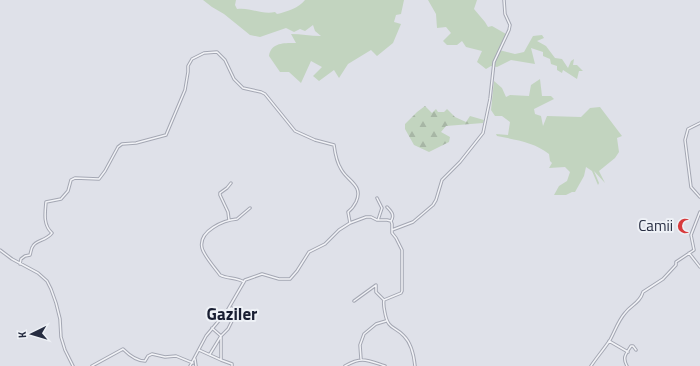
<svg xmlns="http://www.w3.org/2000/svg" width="700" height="366" viewBox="0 0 700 366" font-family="'Titillium Web',sans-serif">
<defs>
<pattern id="forest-firs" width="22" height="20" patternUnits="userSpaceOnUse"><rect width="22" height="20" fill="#c2d4bf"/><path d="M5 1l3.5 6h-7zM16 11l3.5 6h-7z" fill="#a7b6a5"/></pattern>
</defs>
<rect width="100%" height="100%" fill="#dfe1e9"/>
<!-- grass -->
<path fill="#c2d4bf" d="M 203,0 L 236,0 L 235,5 L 237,9 C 250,7 262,15 275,12 L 277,14 C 286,12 299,8 305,0 L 404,0 L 401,14 L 396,15 L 394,22 L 401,24 L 393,43 L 377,56 L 371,50 L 348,64 L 339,78 L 334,70 L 319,81 L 313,76 L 322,67 L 311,61 L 301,83 L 289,72 L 280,72 L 269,56 C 271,42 285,43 296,43 L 291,34 C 301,34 310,36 321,36 L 315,31 L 313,25 L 305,31 L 300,29 L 294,32 L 286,28 L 260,37 L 250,35 L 224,14 L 212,7 Z
M 428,0 L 477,0 L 474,9 L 485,22 L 488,27 L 492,26 L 506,34 L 499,50 L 515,54 L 524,52 L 533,36 L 542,35 L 544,38 L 537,41 L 546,46 L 555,58 L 562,59 L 568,68 L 571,61 L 574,59 L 573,65 L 577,65 L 583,71 L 579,71 L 577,79 L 563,70 L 562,73 L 557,70 L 557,66 L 551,64 L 550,59 L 543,56 L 543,52 L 531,48 L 535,64 L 511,60 L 497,67 L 491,66 L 486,69 L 477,62 L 482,51 L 466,47 L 462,41 L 457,45 L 447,45 L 443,41 L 451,33 L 446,27 L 437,28 L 436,14 Z
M 540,79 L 542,96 L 551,96 L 554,99 L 534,109 L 535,114 L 541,116 L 543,126 L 547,116 L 581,117 L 590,108 L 600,107 L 622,136 L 617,138 L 619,152 L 615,158 L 599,171 L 605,183 L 594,171 L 599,183 L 598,185 L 592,171 L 586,167 L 584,176 L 575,192 L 572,192 L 566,195 L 554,195 L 559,186 L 567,181 L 570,172 L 565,167 L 549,168 L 552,163 L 550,161 L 549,154 C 534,142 516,140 497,136 L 496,134 L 508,135 L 510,122 L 502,116 L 495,116 L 491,110 L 494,81 L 502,88 L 506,97 L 510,95 L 529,96 L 531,85 Z"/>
<!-- forest -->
<path fill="url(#forest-firs)" d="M 425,106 L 432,113 L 436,109 L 438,112 L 444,112 L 447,109 L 455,117 L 466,122 L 470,116 L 484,120 L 483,123 L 446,126 L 441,132 L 450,137 L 449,142 L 429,152 L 414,145 L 405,129 L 405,124 L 417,112 Z"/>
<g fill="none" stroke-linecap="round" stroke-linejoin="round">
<!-- minor casing -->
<g stroke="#a4a7b3" stroke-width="3.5">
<path id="minor" d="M 700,123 L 688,129 L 685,140 L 691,187 L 700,197
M 377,198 L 382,208 L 378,220
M 387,207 C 391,211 395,215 391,221
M 229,220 L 228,212 L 220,195 L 220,193 L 227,188 L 231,183
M 392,230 L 413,222 L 433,205 L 436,200 L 442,180 L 460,162 L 483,133 L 490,99 L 494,62 L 509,30 L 510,25 L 505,14 L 504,0
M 0,250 L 12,259 L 38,273 L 47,281 L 51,289 L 56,303 L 60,319 L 61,337 L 65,350 L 73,366
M 689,253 L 700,267
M 20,264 L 21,259 L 25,256 L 30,255 C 31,252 31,248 33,246 C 36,240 46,241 52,233 C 43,225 45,213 46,202 L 61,199 L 68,191 L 71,180 L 75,178 L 99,179 L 105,171 L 118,147 L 122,144 L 136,143 L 166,135 L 185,90 L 188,72 L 188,66 L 192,59 L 204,53 L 217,52 L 225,60 L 234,79 L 243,88 L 261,92 L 265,94 L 295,131 L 315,140 L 334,145 C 335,153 336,161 341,169 C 347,181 364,185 356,202 C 354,206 352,209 348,212 L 350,223 L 366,217 L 371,217 L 377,220 L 387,220 L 391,221 L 392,224 L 392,233 L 396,238 L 402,250 L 402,291 L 401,293 L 384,300 C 383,304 384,308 385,313 C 388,330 395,326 404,336 C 412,344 414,356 415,366
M 244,282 C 236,277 227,279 220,275 C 215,268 204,256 202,248 C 198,231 224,220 237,219 L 250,208
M 354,301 L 376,285 L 376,292 L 384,300
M 212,328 L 221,336 L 228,329 L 236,313 L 234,309 L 231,308 L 228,310
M 221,336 L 221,360 L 232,364 L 232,366
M 609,341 L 628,352
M 199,350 L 221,360
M 210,354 L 221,336
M 195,359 L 196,366
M 361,359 L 360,345 L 364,334 L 376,324 L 386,321
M 92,366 L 123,349 C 129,355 136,361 145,361 L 148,356 L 152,354 L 165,357 L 176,356 L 193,363
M 190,366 L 206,336 L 227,311 L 245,280 L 262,274 L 279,279 L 290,279 L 297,271 L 309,252 L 325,244 L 339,230 L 350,223
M 345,366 C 362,356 367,360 385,366
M 591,366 C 597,357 604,349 610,340 C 615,331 618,321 625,313 C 631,305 640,303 643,292 L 663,279 L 676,265 L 676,262 L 694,250 L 691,235 L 700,212
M 627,366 C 622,357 626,354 631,346 L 633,346 L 636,350"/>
</g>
<!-- minor -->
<use href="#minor" stroke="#f2f3f7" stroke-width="1.5"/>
</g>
<!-- icons -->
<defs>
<g id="mosque-bare" transform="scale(1.2)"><path d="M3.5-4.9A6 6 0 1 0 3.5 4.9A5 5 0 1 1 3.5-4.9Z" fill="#d73b3d" stroke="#eef1f6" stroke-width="2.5" paint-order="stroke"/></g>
</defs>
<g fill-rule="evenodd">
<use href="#mosque-bare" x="685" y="226"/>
</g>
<g text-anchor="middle" stroke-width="4" stroke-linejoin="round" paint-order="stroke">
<!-- poi labels -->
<g font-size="15" fill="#272d41" stroke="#eef1f6" text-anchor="end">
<text x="673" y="231">Camii</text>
</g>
<!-- quarter labels -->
<g font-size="17" font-weight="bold" fill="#191e32" stroke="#eef1f6">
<text x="232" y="320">Gaziler</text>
</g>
</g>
<!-- north arrow -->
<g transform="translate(32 334) rotate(265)" stroke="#eef1f6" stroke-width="3" paint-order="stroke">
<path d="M0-3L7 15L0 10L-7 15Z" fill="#272d41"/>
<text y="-6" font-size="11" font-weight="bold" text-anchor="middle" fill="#272d41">K</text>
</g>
</svg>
